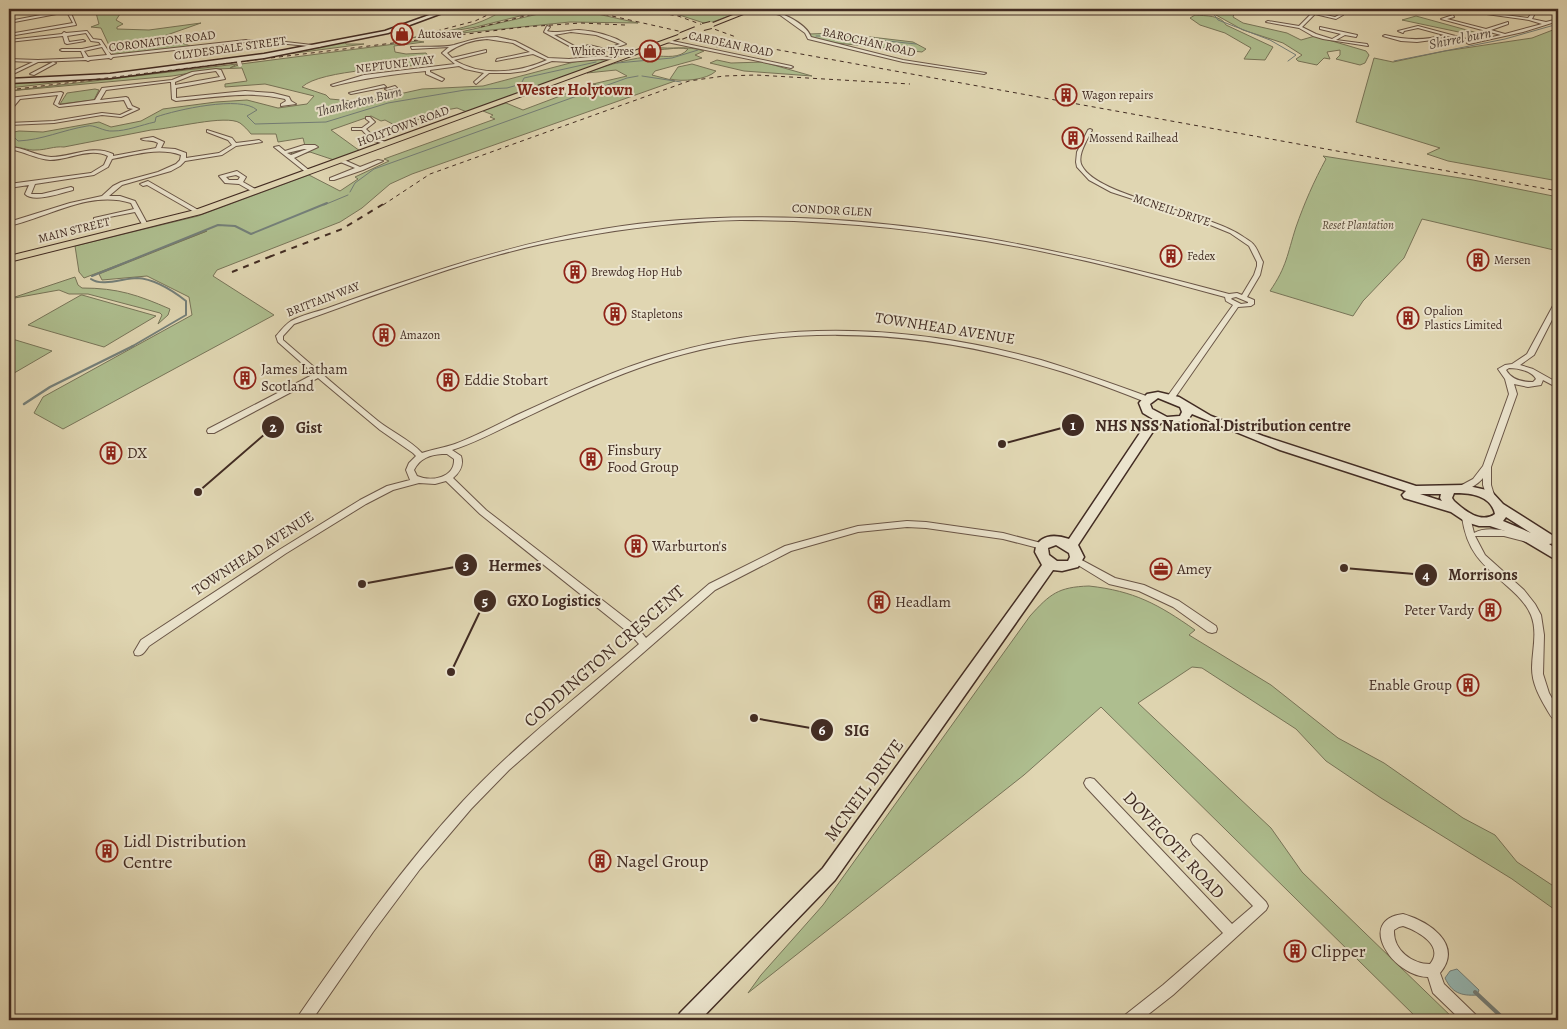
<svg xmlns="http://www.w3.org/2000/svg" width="1567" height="1029" viewBox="0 0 1567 1029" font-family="Alegreya,serif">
<rect width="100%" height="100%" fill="#e0d6b2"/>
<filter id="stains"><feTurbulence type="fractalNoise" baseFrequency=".004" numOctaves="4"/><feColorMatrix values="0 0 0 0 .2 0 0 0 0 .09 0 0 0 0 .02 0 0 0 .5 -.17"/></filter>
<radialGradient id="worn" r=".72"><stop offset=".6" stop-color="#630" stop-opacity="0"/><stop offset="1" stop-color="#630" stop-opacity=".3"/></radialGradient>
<!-- green -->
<path fill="#aebe8f" stroke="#787559" d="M 95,9 L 123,9 L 116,11 L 120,14 L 116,20 L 123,24 L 117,27 L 117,29 L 149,30 L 201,23 L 164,36 L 190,46 L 117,55 L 113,54 L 101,28 L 91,27 L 99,24 Z
M 504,9 L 548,9 L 476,27 L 406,39 C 437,32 478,29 504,9 Z
M 560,9 L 575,9 L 638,23 L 570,22 L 452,34 Z
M 649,9 L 748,9 L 707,24 L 670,12 Z
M 1222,10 L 1234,14 L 1233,17 L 1243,23 L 1287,33 L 1301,40 L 1315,36 L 1366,51 L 1369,55 L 1365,63 L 1360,65 L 1336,59 L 1340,55 L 1340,50 L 1327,52 L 1330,59 L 1324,58 L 1317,65 L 1298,61 L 1296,59 L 1302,55 L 1283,43 L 1243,30 L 1216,15 Z
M 1195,15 C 1206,16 1221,15 1226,25 L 1273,47 L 1265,60 L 1244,59 L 1251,48 L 1225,33 L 1200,25 L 1190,18 Z
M 1416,16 L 1492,37 L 1487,38 L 1402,20 Z
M 1558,28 L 1558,181 L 1448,161 L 1427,154 L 1440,148 L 1356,122 L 1374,58 L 1393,62 L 1445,51 L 1532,38 Z
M 837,33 L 913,42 L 926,49 L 922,52 L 827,42 L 813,39 L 809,34 Z
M 418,41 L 424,42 L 394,46 L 395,52 L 406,54 L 426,53 L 434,63 C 406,68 321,69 302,87 L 326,95 L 330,99 L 363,102 L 422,89 L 483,86 L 574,62 L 598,58 L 611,60 L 467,112 L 457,108 L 435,112 L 400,128 L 385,120 L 381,121 L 371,116 L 331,130 L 360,151 L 334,160 L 310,152 L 294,156 L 289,151 L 305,146 L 303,138 L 278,142 L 276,134 L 251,134 C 248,130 244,126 240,123 C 226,114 171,129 151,130 L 64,147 C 54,146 46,150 36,150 C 28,151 19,146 9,147 L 9,133 L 19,131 L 43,132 L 99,122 L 111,127 L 141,121 L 163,109 L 216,102 L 247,100 L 278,108 L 307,104 L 314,96 L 265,84 L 225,87 L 225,84 L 247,81 L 242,68 L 216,69 L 172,76 L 9,91 L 237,64 L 230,68 L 241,64 Z
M 345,42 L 346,44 L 364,44 L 243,60 Z
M 655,47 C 672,50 686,45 704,51 L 695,55 L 702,58 L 655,71 L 652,75 L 675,81 L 412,174 L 390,184 L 362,208 L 340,222 L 217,270 L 213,276 L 274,315 L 63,429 L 34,413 L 43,397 L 192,315 L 189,297 L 147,276 L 102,280 L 99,274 L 207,231 L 84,278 L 79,272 L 75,246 L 198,216 L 309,175 L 340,191 L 358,179 L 355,177 L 389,161 L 384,159 L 495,119 L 490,117 L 493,115 L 483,111 L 506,103 L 523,110 L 576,90 L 596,85 L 593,84 L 627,76 L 616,70 L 587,73 C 610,64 631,58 655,56 C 666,56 680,59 688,49 C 675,46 663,52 650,48 Z
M 237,60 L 237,62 L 9,88 L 9,82 L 117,76 Z
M 717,60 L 731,63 L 763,62 L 812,76 L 744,71 L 710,63 Z
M 692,64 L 716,71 C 707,80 682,82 670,79 L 678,67 Z
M 95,89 L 99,90 L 94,100 L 60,104 L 67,93 Z
M 1323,156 L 1473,180 L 1558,197 L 1558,251 L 1422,219 L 1404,258 L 1363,301 L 1353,316 L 1270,291 C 1287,266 1287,255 1296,227 C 1304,204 1314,181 1326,159 Z
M 75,277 L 78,285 L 82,288 C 118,288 138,295 170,309 L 168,315 L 158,324 L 162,315 L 160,313 L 88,294 L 69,294 L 59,290 L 9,299 Z
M 81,295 L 82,295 L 156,316 L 104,347 L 28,325 Z
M 9,338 L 52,351 L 9,376 Z
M 1089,586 C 1134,591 1158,604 1195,630 L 1189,635 L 1271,685 L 1338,738 L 1384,763 L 1463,818 L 1495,835 L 1517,862 L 1558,889 L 1558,912 L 1512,879 L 1381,798 L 1326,761 L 1296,729 L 1202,668 L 1192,667 L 1138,703 L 1271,828 L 1302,872 L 1455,1020 L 1419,1020 L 1101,707 L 1024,775 L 748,993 L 761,975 L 823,905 L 1030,616 C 1050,594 1058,587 1089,586 Z"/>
<!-- water -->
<path fill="#95b7b3" stroke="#747f79" d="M 1457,969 L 1479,990 L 1477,995 C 1461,996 1452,993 1445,978 L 1450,971 Z"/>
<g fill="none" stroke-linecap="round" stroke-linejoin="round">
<!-- stream-far3 -->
<path stroke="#747f79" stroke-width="1" d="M 1210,9 L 1218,20 L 1270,40 L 1296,55 L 1288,61
M 816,36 L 841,36 L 916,44
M 717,47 L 726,44
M 1394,61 L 1505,39 L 1558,24
M 617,63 L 672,58 L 698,50
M 642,76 L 681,82
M 9,137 L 13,136 L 18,141 C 42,140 63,130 87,126 C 94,124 104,132 113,131 C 127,131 141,125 155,122 L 156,117 C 176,110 241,95 257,110 L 247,116 L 255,124 L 326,122 L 388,103 L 465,90 L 507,88 L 521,84 L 524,78 L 596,62
M 350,192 L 355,183 L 374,169 L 627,78 L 638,76
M 324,205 L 348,195"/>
<!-- stream-far2 -->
<path stroke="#747f79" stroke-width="2" d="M 92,276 L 218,225 L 235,226 L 251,234 L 327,203
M 91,279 C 102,287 124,278 137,278 C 155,279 172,290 186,301 L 186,315 L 131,347"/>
<!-- stream-far1 -->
<path stroke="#747f79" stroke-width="2.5" d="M 24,404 L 50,387 L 133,346"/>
<!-- stream -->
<path stroke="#747f79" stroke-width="4" d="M 1475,992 L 1505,1020"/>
<!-- street casing -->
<g stroke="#6a5647" stroke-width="2">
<path id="street" d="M 24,9 L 25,11 L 9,13 L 9,11 Z
M 72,9 L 78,9 L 70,11 L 76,25 L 9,36 L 9,34 L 73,23 L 67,12 L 9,23 L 9,21 Z
M 759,9 C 774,8 806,22 811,37 L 903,60 L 986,73 L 984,74 L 903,62 L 808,39 L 805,33 L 780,15 Z
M 1264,9 L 1287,12 L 1291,9 L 1295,9 L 1288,14 Z
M 1316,9 L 1320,9 L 1316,13 L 1335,17 L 1341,14 L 1343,15 L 1336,19 L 1315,14 L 1302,27 L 1316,34 L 1332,39 L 1341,34 L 1320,29 L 1320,27 L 1357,35 L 1356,37 L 1345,35 L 1336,40 L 1367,44 L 1368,46 L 1323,39 L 1313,36 L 1299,28 L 1266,22 L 1268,21 L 1299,26 Z
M 1384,9 L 1391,9 L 1411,13 L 1409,14 Z
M 1517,9 L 1522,9 L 1535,13 L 1532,19 L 1546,22 L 1558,19 L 1558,21 L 1523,32 L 1469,44 L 1467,43 L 1469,42 L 1448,36 L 1432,40 L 1417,42 L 1401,41 L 1383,36 L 1385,35 C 1405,40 1424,41 1444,35 L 1418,28 L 1404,31 L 1403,33 L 1398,31 L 1418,26 L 1474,41 L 1501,35 L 1441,19 L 1453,15 L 1454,17 L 1447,19 L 1486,29 L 1508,22 L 1508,24 L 1491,30 L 1505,34 L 1542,24 L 1529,20 L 1472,12 L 1474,11 L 1528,18 L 1531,14 Z
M 1546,9 L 1558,10 L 1558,12 L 1547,10 Z
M 547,26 L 550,27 L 547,31 C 554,34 571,30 579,30 C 595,31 613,36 626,44 L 605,51 L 589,47 L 581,50 L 584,52 L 582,53 L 544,32 ZM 571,32 L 596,35 L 620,44 L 605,49 L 589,45 L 578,48 L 554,35 Z
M 87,31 L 93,39 L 101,40 L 111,55 L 246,40 L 277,41 L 321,46 L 319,47 L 277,43 L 246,42 L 113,57 L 111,59 L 109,58 L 90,60 L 88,61 L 86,60 L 38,62 L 9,76 L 9,73 L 33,62 L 9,61 L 9,59 L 38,60 L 84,58 L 81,51 L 62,51 L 60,50 L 62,49 L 82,49 L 101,45 L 99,42 L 91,41 L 86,33 L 67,36 L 69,42 L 83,40 L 85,41 L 67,44 L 65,43 L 63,36 L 9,42 L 9,40 L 62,34 L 64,32 L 66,33 ZM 102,47 L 107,55 L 88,57 L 84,51 Z
M 497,37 L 515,41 L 548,58 L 569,59 L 602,56 L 620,59 L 618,60 L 602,59 L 569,62 L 552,61 L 525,71 L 510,73 L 489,73 L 476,84 L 474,82 L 484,73 L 465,69 L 459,66 L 430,70 L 430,72 L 444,79 L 442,81 L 426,74 L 426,71 C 394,74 364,78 333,86 L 331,85 L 364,75 L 455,64 L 442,53 L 449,47 L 412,49 L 411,47 C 424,46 442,48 454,45 C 471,40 479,37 497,37 ZM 487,39 L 513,43 L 530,52 L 497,59 L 496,61 L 533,54 L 547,60 C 518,73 482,77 454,60 L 486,52 L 486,50 L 452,58 L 447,53 C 459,44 472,40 487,39 Z
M 668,40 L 791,66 L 793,67 L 791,68 L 667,42 Z
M 53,62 L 56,63 L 34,75 L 30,74 Z
M 216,69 L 221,70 L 225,79 L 176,88 L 176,98 L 245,91 L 273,93 L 289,97 L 291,101 L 296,104 L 281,106 L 281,104 L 286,101 L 285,99 C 248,90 213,98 176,101 L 172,99 L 171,82 L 169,82 L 106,90 L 100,100 L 126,97 L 128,98 L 132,106 L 139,109 L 121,117 L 102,115 L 54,123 L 9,125 L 9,123 L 54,121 L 102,113 L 120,115 L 133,109 L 128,108 L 124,100 L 59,107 L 54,104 L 58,95 L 20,99 L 10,111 L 9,108 L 15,100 L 9,100 L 9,98 L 61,92 L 63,93 L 58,104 L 60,105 L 95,100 L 102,88 L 172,80 L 192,72 ZM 216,71 L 220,77 L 175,85 L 175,82 L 195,74 Z
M 384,85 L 386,87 L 351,94 L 349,93 Z
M 395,86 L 397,88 L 387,90 L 385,89 Z
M 366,117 L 370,117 L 375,122 L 366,129 L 375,138 L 388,143 L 388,145 L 371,140 L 362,130 L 352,130 L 352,128 L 362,128 L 370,122 L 366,119 Z
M 1090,129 L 1092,130 C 1088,139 1076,156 1082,166 C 1098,197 1207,212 1242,236 C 1246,239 1251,241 1254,245 C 1258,250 1260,257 1263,262 L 1260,275 L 1247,297 L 1254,300 L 1254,304 L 1251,306 L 1238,307 L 1174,399 L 1168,399 L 1167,397 L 1233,305 L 1226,301 L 1225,297 C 1173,283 1121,268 1068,257 C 960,233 850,220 740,220 C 684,221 628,228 573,238 C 478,254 385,292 294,324 L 283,336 L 283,340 C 315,368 346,395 378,421 C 392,432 410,440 422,453 C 433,449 444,448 455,444 C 476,436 497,425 517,415 C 565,393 614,370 665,355 C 787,318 919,326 1041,360 C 1077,371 1113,384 1149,397 L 1150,399 L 1149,401 L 1143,401 C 1108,387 1073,374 1036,364 C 907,327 766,322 639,368 C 597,383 558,402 518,421 C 496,431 475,443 452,450 L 461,456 C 464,465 460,472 453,478 L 486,510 L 637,627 L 646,638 L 709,584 L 785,546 L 858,526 L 907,521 L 926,522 L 1003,533 L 1045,544 L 1047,546 L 1045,548 L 1042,549 L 1003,539 L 926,528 L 907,527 L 858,532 L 791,551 L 715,590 L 509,770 L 471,809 L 420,869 L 373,932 L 312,1020 L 297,1020 L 299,1015 C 350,941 402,867 463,801 C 516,744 580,695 639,644 L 629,633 L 480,514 L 446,481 L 435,484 L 419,483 L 393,490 L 366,504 L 285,554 L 149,646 C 145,651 143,657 135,655 L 134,652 L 141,640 L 279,550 L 360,500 L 387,486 L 410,480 L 406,470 L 409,463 L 416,456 L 413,453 L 380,430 L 318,378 L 214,433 L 208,433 L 207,431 L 208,429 L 314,374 L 278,342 L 276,336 L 277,335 C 281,330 286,324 291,321 C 302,315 316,312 328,308 C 356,298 384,288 412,279 C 491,252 572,230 656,222 C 853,203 1040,243 1229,294 L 1237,293 L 1242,295 L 1254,275 L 1257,266 L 1257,262 L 1249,246 L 1230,233 L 1203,222 L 1111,192 L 1089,180 L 1077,167 L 1076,162 L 1077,152 L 1088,130 ZM 1236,297 L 1248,302 L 1248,303 L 1241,304 L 1231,299 L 1232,298 ZM 442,454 L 447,454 L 454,459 C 455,478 431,482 417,476 L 414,470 C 420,458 430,455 442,454 Z
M 207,130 L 232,138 L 236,143 L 259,140 L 262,142 L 236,146 L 222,155 L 185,161 L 180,166 L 171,171 L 122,185 L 109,196 L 120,196 L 135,201 L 148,225 L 147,226 L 143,226 L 135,212 L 94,220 L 94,218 L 134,209 L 131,203 C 89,190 49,217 9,226 L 9,222 L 70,203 L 102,196 L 113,186 L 121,182 L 158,172 L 176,164 L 180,160 L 181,155 C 158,147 135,155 112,159 L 108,167 L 94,175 L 35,184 L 31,194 L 42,194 L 71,187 L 73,188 L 73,190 C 62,193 33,203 25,194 L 29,185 L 9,188 L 9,184 L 91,173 L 104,165 L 108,156 C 90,147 69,160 50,160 C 36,159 23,151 9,149 L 9,147 C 24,147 36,156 51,157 C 72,157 92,144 113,154 L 113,156 L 156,148 L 158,143 C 151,139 145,142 141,139 L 153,137 L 164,142 L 161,148 L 175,149 L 186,153 L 186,158 L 219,153 L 232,145 L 228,140 L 207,132 Z
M 304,145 L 315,145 L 318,147 L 294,158 L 310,171 L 310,173 L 308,174 L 274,147 L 279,146 L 285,151 ZM 304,149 L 307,149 L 291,155 L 287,153 Z
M 338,159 L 342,159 L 360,167 L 378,160 L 383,161 L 363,170 L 334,180 L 330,180 L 330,178 L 355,168 L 338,161 Z
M 237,171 L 246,177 L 243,182 L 257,190 L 257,192 L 253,192 L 239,184 L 225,183 L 219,176 ZM 236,175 L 240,177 L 238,180 L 229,180 L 226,177 Z
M 148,181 L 200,211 L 201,212 L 196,213 L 147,185 L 143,186 L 140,184 Z
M 1558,300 L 1558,308 L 1534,355 L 1520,365 L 1533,369 L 1558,383 L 1558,388 L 1543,380 L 1541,385 L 1528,387 L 1514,384 L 1517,394 L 1491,467 L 1491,485 L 1495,498 L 1494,500 L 1488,500 L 1483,485 L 1483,478 C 1478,484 1468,491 1460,490 L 1459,488 L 1460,486 L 1473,479 L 1483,466 L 1509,394 L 1505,379 L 1498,369 L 1505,365 L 1512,364 L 1527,354 L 1555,302 ZM 1509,368 C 1518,368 1532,371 1536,379 L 1533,382 C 1522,382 1512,380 1506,370 Z
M 1466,514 L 1470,517 L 1474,533 C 1488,525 1515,532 1530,537 L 1531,539 L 1530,541 L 1527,542 L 1504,536 L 1475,536 L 1485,555 L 1524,590 L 1535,604 L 1541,615 L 1544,635 L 1543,674 L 1549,693 L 1558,709 L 1558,722 C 1552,720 1549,713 1546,708 C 1539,696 1532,683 1532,668 C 1532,651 1538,632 1531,615 C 1526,603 1516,594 1507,586 C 1482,564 1467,552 1462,517 Z
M 1076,557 L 1115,578 L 1144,585 L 1179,601 L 1216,626 L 1217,629 L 1216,632 L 1212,633 L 1208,632 L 1173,607 L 1139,591 L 1109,584 L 1073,562 L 1071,560 L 1073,558 Z
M 1090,778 L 1094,779 L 1232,924 L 1253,906 L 1193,844 L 1191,840 L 1193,836 L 1197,834 L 1201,836 L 1266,902 L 1268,906 L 1266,910 L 1173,995 L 1141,1020 L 1123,1020 L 1125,1015 L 1163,985 L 1223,933 L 1086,787 L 1084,783 L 1086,779 Z
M 1403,914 C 1428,921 1464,944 1440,973 L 1444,984 L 1476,1015 L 1478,1020 L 1461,1020 L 1433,993 L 1428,977 C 1392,976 1356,920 1403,914 ZM 1403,926 C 1418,931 1445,946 1430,964 C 1412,964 1393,950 1394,930 L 1399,927 Z"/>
</g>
<!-- secondary casing -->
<g stroke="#422c23" stroke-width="3">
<path id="secondary" d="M 446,9 L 453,9 L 388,33 L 264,58 L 110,78 L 9,83 L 9,79 L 110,74 L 264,54 L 385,31 Z
M 1158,392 L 1179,397 L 1211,416 L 1263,436 L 1416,486 L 1464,485 L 1491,491 L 1503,504 L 1555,537 L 1556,540 L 1555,543 L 1549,544 L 1558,550 L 1558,561 L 1511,533 L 1490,526 L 1479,526 L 1466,522 L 1451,512 L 1404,498 L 1402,495 L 1406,491 L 1280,450 L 1192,414 L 1187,421 L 1161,423 L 1154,430 L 1078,545 L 1084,557 L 1078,567 L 1062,571 L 1053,570 L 835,880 L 700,1020 L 677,1020 L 680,1013 L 823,868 L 1042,565 L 1035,552 C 1037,534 1055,534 1069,539 L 1146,424 L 1153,419 L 1143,413 L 1139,403 L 1147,394 ZM 1158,398 L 1180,407 L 1182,412 L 1180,416 L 1167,417 L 1152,409 L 1150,404 ZM 1454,493 C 1470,493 1491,495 1495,514 C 1481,524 1465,511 1454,501 L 1452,498 ZM 1420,494 L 1441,494 L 1440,498 L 1442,501 ZM 1506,517 L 1531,533 L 1503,521 ZM 1056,545 L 1069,553 L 1070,557 L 1068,561 L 1057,561 L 1049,555 L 1048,548 Z"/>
</g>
<!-- primary casing -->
<g stroke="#422c23" stroke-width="2">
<path id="primary" d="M 748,9 L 756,9 L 713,26 L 708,25 Z
M 681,34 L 683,37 L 201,214 L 9,262 L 9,256 L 195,210 Z"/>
</g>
<!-- street -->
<use href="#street" fill="#ebe4cd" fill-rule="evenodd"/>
<!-- secondary -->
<use href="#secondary" fill="#ebe4cd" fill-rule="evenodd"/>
<!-- primary -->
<use href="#primary" fill="#e0d6b2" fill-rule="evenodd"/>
<!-- rail-far1 -->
<path stroke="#422c23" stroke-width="1" stroke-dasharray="4 4" stroke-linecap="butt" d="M 581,9 L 696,35 L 1558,191
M 638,9 L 678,16 L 736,37
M 481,27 L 553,9
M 429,33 L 475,21 L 500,9
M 9,90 L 524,27 L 581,23 L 625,25
M 383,205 L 430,174 L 689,81 L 724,76 L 756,75 L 910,84"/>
<!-- rail -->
<path stroke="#422c23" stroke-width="2" stroke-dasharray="6 6" stroke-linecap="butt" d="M 269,257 L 342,229 L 385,203
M 232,272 L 274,255"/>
<!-- street-bridge casing -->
<g stroke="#6a5647" stroke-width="5" stroke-linecap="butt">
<path id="street-bridge" d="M 239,62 L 240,65"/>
</g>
<!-- primary-bridge casing -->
<g stroke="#422c23" stroke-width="8" stroke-linecap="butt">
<path id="primary-bridge" d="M 703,27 L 711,25
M 681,36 L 696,30"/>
</g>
<!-- street-bridge -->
<use href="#street-bridge" stroke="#ebe4cd" stroke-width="4"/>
<!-- primary-bridge -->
<use href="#primary-bridge" stroke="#e0d6b2" stroke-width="6"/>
</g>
<!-- icons -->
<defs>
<g id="shop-ring" transform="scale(1.125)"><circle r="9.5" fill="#ebe4cd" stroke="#8f2418" stroke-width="1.5"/><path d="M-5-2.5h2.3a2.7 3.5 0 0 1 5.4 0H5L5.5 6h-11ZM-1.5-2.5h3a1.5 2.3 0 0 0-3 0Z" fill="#8f2418"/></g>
<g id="building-ring" transform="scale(1.125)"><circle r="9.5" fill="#ebe4cd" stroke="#8f2418" stroke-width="1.5"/><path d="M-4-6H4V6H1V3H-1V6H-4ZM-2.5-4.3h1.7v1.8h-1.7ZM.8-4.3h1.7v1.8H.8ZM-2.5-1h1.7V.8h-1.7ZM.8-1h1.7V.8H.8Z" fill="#8f2418"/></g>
<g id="office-ring" transform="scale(1.125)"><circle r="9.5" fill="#ebe4cd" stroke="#8f2418" stroke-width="1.5"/><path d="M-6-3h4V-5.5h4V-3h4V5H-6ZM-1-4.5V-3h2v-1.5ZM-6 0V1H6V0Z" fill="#8f2418"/></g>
</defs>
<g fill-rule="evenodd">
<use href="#shop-ring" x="402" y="34"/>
<use href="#shop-ring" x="650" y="51"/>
<use href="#building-ring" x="1066" y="95"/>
<use href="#building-ring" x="1073" y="138"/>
<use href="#building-ring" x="1171" y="256"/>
<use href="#building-ring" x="1478" y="260"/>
<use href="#building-ring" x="575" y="272"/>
<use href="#building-ring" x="615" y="314"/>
<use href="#building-ring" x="1408" y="318"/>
<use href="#building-ring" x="384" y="335"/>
<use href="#building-ring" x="245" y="378"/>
<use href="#building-ring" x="448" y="380"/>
<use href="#building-ring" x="111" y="453"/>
<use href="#building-ring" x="591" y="459"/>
<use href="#building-ring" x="636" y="546"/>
<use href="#office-ring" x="1161" y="569"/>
<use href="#building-ring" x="879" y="602"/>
<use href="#building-ring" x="1490" y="610"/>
<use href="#building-ring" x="1468" y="685"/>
<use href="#building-ring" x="107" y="851"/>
<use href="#building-ring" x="600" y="861"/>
<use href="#building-ring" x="1295" y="951"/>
</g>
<g text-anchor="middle" stroke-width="4" stroke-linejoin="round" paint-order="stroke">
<!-- far-poi labels -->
<g font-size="12" fill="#422c23" stroke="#ebe4cd" text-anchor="start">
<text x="418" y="38">Autosave</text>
<text x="634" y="55" text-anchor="end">Whites Tyres</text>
<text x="1082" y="99">Wagon repairs</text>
<text x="1089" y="142">Mossend Railhead</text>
<text x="1187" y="260">Fedex</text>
<text x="1494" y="264">Mersen</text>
<text x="591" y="276">Brewdog Hop Hub</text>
<text x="1424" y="315">Opalion<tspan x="1424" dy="14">Plastics Limited</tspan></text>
<text x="631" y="318">Stapletons</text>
<text x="400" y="339">Amazon</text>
</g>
<!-- far-street labels -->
<g font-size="12" fill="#422c23" stroke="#ebe4cd">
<text transform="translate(162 41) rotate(-7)" y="4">CORONATION ROAD</text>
<text transform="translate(869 42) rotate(13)" y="4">BAROCHAN ROAD</text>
<text transform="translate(731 44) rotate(12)" y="4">CARDEAN ROAD</text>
<text transform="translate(230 48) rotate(-8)" y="4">CLYDESDALE STREET</text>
<text transform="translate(395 64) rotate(-7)" y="4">NEPTUNE WAY</text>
<text transform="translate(403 126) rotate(-20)" y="4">HOLYTOWN ROAD</text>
<text transform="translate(832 210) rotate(3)" y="4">CONDOR GLEN</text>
<text transform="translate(1172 210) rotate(18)" y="4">MCNEIL DRIVE</text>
<text transform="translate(74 230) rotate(-14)" y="4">MAIN STREET</text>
<text transform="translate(323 299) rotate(-21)" y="4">BRITTAIN WAY</text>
</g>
<!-- far-park labels -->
<g font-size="12" font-style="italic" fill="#584939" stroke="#ebe4cd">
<text x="1358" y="229">Reset Plantation</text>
</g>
<!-- far-water labels -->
<g font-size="14" font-style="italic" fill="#534840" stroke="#ebe4cd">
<text transform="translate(1460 38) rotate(-11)" y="5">Shirrel burn</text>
<text transform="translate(359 101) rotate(-14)" y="5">Thankerton Burn</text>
</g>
<!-- street labels -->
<g font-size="15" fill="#422c23" stroke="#ebe4cd">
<text transform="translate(945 328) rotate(9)" y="5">TOWNHEAD AVENUE</text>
<text transform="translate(253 553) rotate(-33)" y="5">TOWNHEAD AVENUE</text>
</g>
<!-- poi labels -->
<g font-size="15" fill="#422c23" stroke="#ebe4cd" text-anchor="start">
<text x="261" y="374">James Latham<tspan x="261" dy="17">Scotland</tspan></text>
<text x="464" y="385">Eddie Stobart</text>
<text x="607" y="455">Finsbury<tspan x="607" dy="17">Food Group</tspan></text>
<text x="127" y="458">DX</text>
<text x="652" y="551">Warburton's</text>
<text x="1177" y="574">Amey</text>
<text x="895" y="607">Headlam</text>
<text x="1474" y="615" text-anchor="end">Peter Vardy</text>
<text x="1452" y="690" text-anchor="end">Enable Group</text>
</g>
<!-- far-district labels -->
<g font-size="16" font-weight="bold" fill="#7a1f14" stroke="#ebe4cd">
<text x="575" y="95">Wester Holytown</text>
</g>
<!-- near-street labels -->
<g font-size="18" fill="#422c23" stroke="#ebe4cd">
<text transform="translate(604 656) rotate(-41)" y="6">CODDINGTON CRESCENT</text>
<text transform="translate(864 790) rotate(-54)" y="6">MCNEIL DRIVE</text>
<text transform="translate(1174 845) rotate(47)" y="6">DOVECOTE ROAD</text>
</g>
<!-- near-poi labels -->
<g font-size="18" fill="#422c23" stroke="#ebe4cd" text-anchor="start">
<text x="123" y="847">Lidl Distribution<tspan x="123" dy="21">Centre</tspan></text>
<text x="616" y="867">Nagel Group</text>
<text x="1311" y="957">Clipper</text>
</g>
</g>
<!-- callouts -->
<path fill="none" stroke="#422c23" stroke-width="2" d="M1002 444L1073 425M198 492L273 427M362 584L466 565M1344 568L1426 575M451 672L485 601M754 718L822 730"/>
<g fill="#422c23" stroke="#ebe4cd" stroke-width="2">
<circle cx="1002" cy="444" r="5"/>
<circle cx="198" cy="492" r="5"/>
<circle cx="362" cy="584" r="5"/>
<circle cx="1344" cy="568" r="5"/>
<circle cx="451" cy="672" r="5"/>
<circle cx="754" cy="718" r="5"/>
<circle cx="1073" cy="425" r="12"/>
<circle cx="273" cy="427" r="12"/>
<circle cx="466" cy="565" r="12"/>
<circle cx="1426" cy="575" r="12"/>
<circle cx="485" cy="601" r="12"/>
<circle cx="822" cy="730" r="12"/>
</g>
<g font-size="15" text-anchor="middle" font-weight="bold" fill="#fff">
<text x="1073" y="430">1</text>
<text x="273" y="432">2</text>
<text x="466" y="570">3</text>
<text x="1426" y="580">4</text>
<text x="485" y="606">5</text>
<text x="822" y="735">6</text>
</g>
<g font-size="16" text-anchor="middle" font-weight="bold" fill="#422c23" stroke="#ebe4cd" stroke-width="4" stroke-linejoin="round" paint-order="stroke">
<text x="1223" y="431">NHS NSS National Distribution centre</text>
<text x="309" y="433">Gist</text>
<text x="515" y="571">Hermes</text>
<text x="1483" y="580">Morrisons</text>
<text x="554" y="606">GXO Logistics</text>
<text x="857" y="736">SIG</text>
</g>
<!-- margin -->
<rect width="1567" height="1029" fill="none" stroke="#e0d6b2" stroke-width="30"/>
<rect x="10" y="10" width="1547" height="1009" fill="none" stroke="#422c23" stroke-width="2.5"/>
<rect x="15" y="15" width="1537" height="999" fill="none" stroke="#422c23"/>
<rect width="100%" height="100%" filter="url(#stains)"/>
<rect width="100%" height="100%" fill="url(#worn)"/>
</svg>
